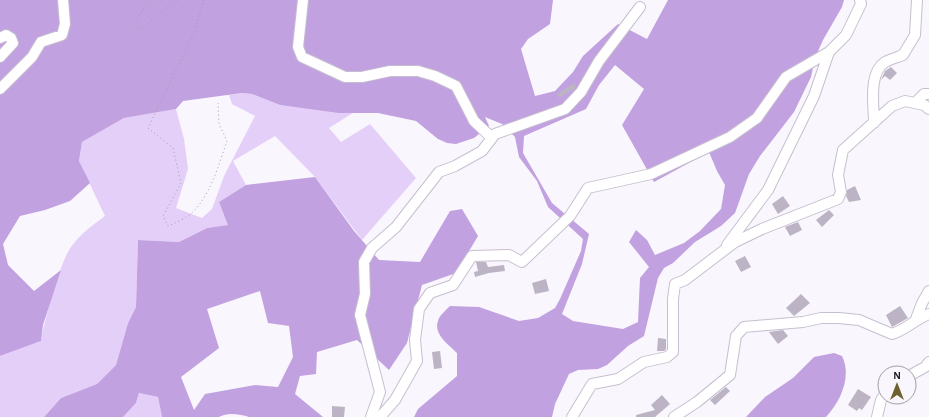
<svg xmlns="http://www.w3.org/2000/svg" width="929" height="417" viewBox="0 0 929 417" font-family="'Alegreya Sans',sans-serif">
<rect width="100%" height="100%" fill="#f9f6fd"/>
<!-- green -->
<path fill="#e4cff9" d="M 242,93 L 252,94 L 280,105 L 353,113 L 329,128 L 341,142 L 370,124 L 416,178 L 362,240 L 315,177 L 275,136 L 233,161 L 246,185 L 219,202 L 229,225 L 207,228 L 179,242 L 138,240 L 136,307 L 128,323 L 116,365 L 97,384 L 61,398 L 44,417 L 0,417 L 0,356 L 41,341 C 44,322 60,262 71,247 C 80,234 93,225 105,216 L 79,161 L 82,142 L 124,118 L 176,109 L 184,139 L 188,169 L 176,208 L 202,218 L 212,209 L 224,176 L 255,116 L 232,104 L 229,95 Z
M 139,393 L 158,397 L 162,417 L 123,417 L 136,403 Z"/>
<!-- forest -->
<path fill="#c1a1e0" fill-rule="evenodd" d="M 0,0 L 553,0 L 550,24 L 528,39 L 521,49 L 535,96 L 555,91 L 573,72 L 583,56 L 618,24 L 647,39 L 668,0 L 844,0 L 842,7 L 823,40 L 815,58 L 811,77 L 794,112 L 760,156 L 749,174 L 735,213 L 721,226 L 695,242 L 673,263 L 664,268 L 658,278 L 644,336 L 628,346 L 607,365 L 598,369 L 578,370 L 569,374 L 555,404 L 552,417 L 414,417 L 418,409 L 457,376 L 457,353 C 449,345 433,334 438,321 C 439,316 446,310 450,306 L 479,307 L 519,321 L 538,318 L 555,308 L 560,299 L 581,251 L 583,239 L 548,207 L 537,181 L 519,157 L 515,137 L 502,124 L 485,117 L 489,126 L 474,138 L 456,144 L 447,143 L 438,139 L 416,121 L 378,113 L 339,113 L 280,105 L 252,94 L 242,93 L 183,101 L 176,109 L 124,118 L 82,142 L 79,161 L 90,183 L 70,201 L 45,210 L 20,216 L 3,244 L 8,265 L 34,291 L 61,270 L 43,325 L 41,341 L 0,356 ZM 615,65 L 644,89 L 622,125 L 654,182 L 709,152 L 717,171 L 725,185 L 721,209 L 700,231 L 684,243 L 655,255 L 647,240 L 636,230 L 629,242 L 649,267 L 640,278 L 638,322 L 623,329 L 573,321 L 562,314 L 582,264 L 589,234 L 552,203 L 523,153 L 524,136 L 586,109 L 599,85 Z
M 315,177 L 354,231 L 379,260 L 420,262 L 450,211 L 462,209 L 478,236 L 456,273 L 422,285 L 407,343 L 389,370 L 357,340 L 317,352 L 316,374 L 300,376 L 295,394 L 323,417 L 249,417 C 240,414 227,412 219,417 L 162,417 L 158,397 L 139,393 L 136,403 L 123,417 L 44,417 L 61,398 L 97,384 L 116,365 L 128,323 L 136,307 L 138,240 L 179,242 L 207,228 L 228,225 L 219,202 L 246,185 ZM 260,291 L 268,323 L 289,326 L 293,357 L 278,387 L 255,385 L 205,394 L 194,410 L 181,377 L 219,348 L 207,309 Z
M 834,353 L 842,356 C 852,376 841,401 826,417 L 746,417 L 765,397 L 793,378 L 814,357 Z"/>
<!-- building -->
<path fill="#bcb4c4" d="M 891,67 L 897,73 L 890,80 L 885,76 L 881,80 L 885,71 Z
M 574,83 L 576,88 L 559,98 L 557,94 Z
M 855,186 L 861,200 L 849,202 L 846,196 L 847,190 Z
M 783,196 L 790,206 L 778,214 L 772,204 Z
M 829,210 L 834,215 L 822,227 L 816,220 Z
M 798,222 L 802,230 L 790,236 L 785,227 Z
M 745,256 L 751,267 L 741,272 L 735,261 Z
M 476,262 L 486,262 L 488,267 L 504,265 L 505,271 L 489,273 L 475,277 L 474,272 L 478,271 Z
M 546,279 L 549,291 L 535,294 L 532,283 Z
M 801,294 L 810,303 L 794,316 L 786,308 Z
M 900,306 L 908,318 L 892,327 L 886,315 Z
M 783,330 L 788,336 L 778,344 L 769,332 Z
M 658,338 L 666,339 L 666,349 L 664,351 L 657,351 Z
M 440,351 L 442,368 L 434,369 L 432,352 Z
M 726,387 L 730,391 L 715,405 L 710,400 Z
M 858,389 L 871,397 L 862,410 L 859,408 L 857,411 L 848,405 Z
M 662,395 L 670,404 L 655,417 L 636,417 L 636,415 L 655,410 L 651,405 Z
M 332,406 L 345,407 L 344,417 L 332,417 Z"/>
<g fill="none" stroke-linecap="round" stroke-linejoin="round">
<!-- minor casing -->
<g stroke="#c7bfd0" stroke-width="12">
<path id="minor" d="M 303,0 L 298,47 L 302,57 L 345,77 L 362,77 L 390,71 L 418,71 L 435,76 L 456,86 L 474,121 L 492,138
M 0,38 L 6,35 L 11,38 L 13,43 L 0,57
M 0,89 L 32,57 L 41,42 L 62,35 L 65,24 L 63,0
M 915,103 L 924,94 L 929,94
M 874,123 C 874,106 868,73 885,62 C 891,59 898,57 903,55 L 915,35 L 917,0
M 727,245 L 768,190 L 814,96 L 829,52 L 846,35 L 861,4 L 860,0
M 916,319 L 922,303 L 929,291
M 909,376 L 925,367 L 929,362
M 371,417 L 380,392 L 360,315 L 365,294 L 364,262 L 372,248 L 396,227 L 439,172 L 455,166 L 482,151 L 495,134 L 565,109 L 581,92 L 599,61 L 640,7
M 380,417 L 395,400 L 417,361 L 415,340 L 419,309 L 430,293 L 453,285 L 472,256 L 509,255 L 522,262 L 570,216 L 588,188 L 651,174 L 730,137 L 757,118 L 786,77 L 829,52
M 572,417 L 592,384 L 618,379 L 644,362 L 667,357 L 673,352 L 673,299 L 675,284 L 685,280 L 735,242 L 762,229 L 838,199 L 841,192 L 838,175 L 843,150 L 892,106 L 905,101 L 924,105 L 929,109
M 674,417 L 697,402 L 730,375 L 736,336 L 744,327 L 803,322 L 821,318 L 839,318 L 859,320 L 892,334 C 907,329 914,320 929,314
M 877,417 L 881,400 L 885,394"/>
</g>
<!-- path -->
<path stroke="#a29fa6" stroke-width="1" stroke-dasharray="1 3" stroke-linecap="butt" d="M 153,0 L 142,10 L 134,25 L 142,31 L 155,16 L 178,0
M 204,0 L 194,33 L 148,128 L 173,148 L 181,183 L 163,216 L 168,226 C 175,223 182,220 188,216 C 210,199 218,166 227,141 L 219,124 L 218,103"/>
<!-- minor -->
<use href="#minor" stroke="#fff" stroke-width="10"/>
</g>
<!-- north arrow -->
<g transform="translate(897 385)"><circle r="19" fill="#f9f6fd" stroke="#a19ea4"/>
<path d="M0-3L7 15L0 10L-7 15Z" fill="#6e612e"/>
<text y="-6" font-size="11" font-weight="bold" text-anchor="middle" fill="#1c191f">N</text>
</g>
</svg>
